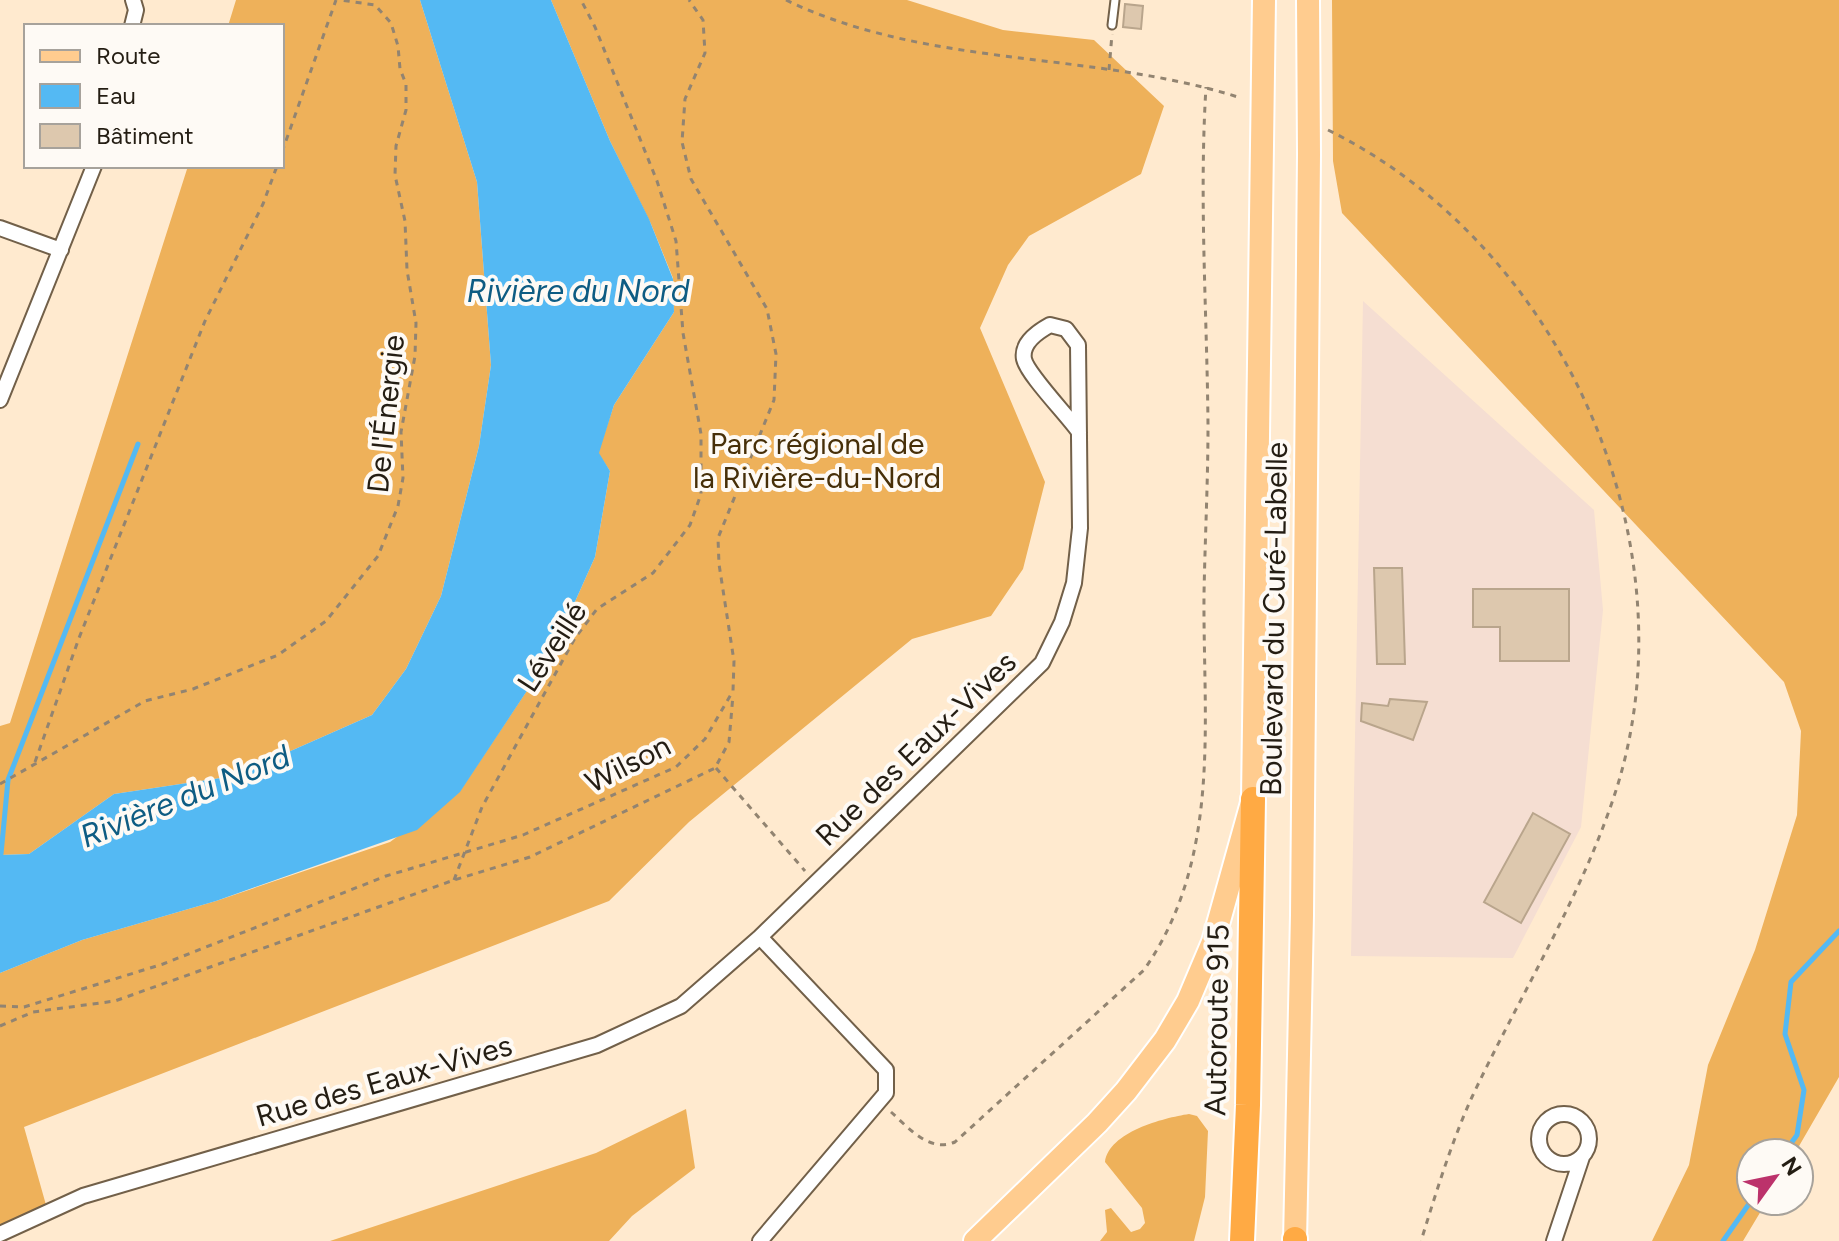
<svg xmlns="http://www.w3.org/2000/svg" width="1839" height="1241" viewBox="0 0 1839 1241" font-family="Figtree,sans-serif">
<rect width="100%" height="100%" fill="#ffeacf"/>
<!-- commercial -->
<path fill="#f5ded2" d="M 1363,301 L 1594,510 L 1603,610 L 1581,827 L 1513,958 L 1351,956 Z"/>
<!-- forest -->
<path fill="#eeb15a" d="M 236,0 L 420,0 L 477,182 L 491,365 L 479,446 L 441,596 L 406,669 L 372,715 L 234,776 L 114,794 L 29,854 L 0,855 L 0,726 L 10,723 L 188,166 L 282,166 L 282,26 L 228,26 Z
M 551,0 L 907,0 L 1003,30 L 1094,40 L 1164,106 L 1141,174 L 1029,236 L 1008,265 L 980,328 L 1045,482 L 1023,569 L 991,616 L 912,639 L 689,822 L 609,901 L 24,1127 L 48,1212 L 0,1234 L 0,973 L 82,940 L 216,901 L 390,842 L 460,791 L 552,653 L 595,557 L 610,471 L 598,453 L 614,405 L 674,312 L 673,278 L 651,224 L 610,141 Z
M 1332,0 L 1839,0 L 1839,1077 L 1795,1153 L 1751,1153 L 1751,1201 L 1767,1201 L 1743,1241 L 1652,1241 L 1689,1165 L 1708,1065 L 1755,950 L 1797,815 L 1801,731 L 1784,682 L 1342,213 L 1333,161 Z
M 686,1109 L 695,1168 L 632,1216 L 609,1241 L 330,1241 L 596,1153 Z
M 1189,1114 L 1197,1116 L 1208,1131 L 1205,1197 L 1194,1241 L 1100,1241 L 1107,1232 L 1105,1210 L 1111,1208 L 1131,1232 L 1140,1229 L 1145,1223 L 1142,1208 L 1105,1162 C 1109,1132 1163,1118 1189,1114 Z"/>
<!-- water -->
<path fill="#54b9f3" d="M 420,0 L 551,0 L 610,141 L 649,219 L 673,279 L 674,312 L 614,405 L 599,453 L 610,471 L 595,557 L 552,653 L 460,792 L 417,830 L 216,901 L 82,940 L 0,973 L 0,855 L 29,854 L 114,794 L 234,776 L 372,715 L 406,669 L 441,596 L 479,446 L 491,365 L 477,182 Z"/>
<g fill="none" stroke-linecap="round" stroke-linejoin="round">
<!-- stream -->
<path stroke="#54b9f3" stroke-width="5" d="M 1,854 L 8,780 L 138,444
M 1784,1153 L 1797,1135 L 1804,1090 L 1785,1034 L 1791,982 L 1839,931
M 1723,1241 L 1751,1201"/>
</g>
<!-- building -->
<path fill="#ddc8ae" stroke="#b9a58c" stroke-width="2" d="M 1125,4 L 1143,6 L 1141,29 L 1123,27 Z
M 1374,568 L 1402,568 L 1405,664 L 1377,664 Z
M 1473,589 L 1569,589 L 1569,661 L 1500,661 L 1500,627 L 1473,627 Z
M 1390,699 L 1427,702 L 1413,740 L 1361,721 L 1362,703 L 1388,706 Z
M 1533,813 L 1570,834 L 1521,923 L 1484,902 Z"/>
<g fill="none" stroke-linecap="round" stroke-linejoin="round">
<!-- lane casing -->
<g stroke="#726049" stroke-width="11">
<path id="lane" d="M 1112,25 L 1115,0"/>
</g>
<!-- street casing -->
<g stroke="#726049" stroke-width="18">
<path id="street" d="M 132,26 L 136,10 L 133,0
M 0,228 L 61,250
M 0,400 L 94,166
M 760,937 L 886,1070 L 886,1093 L 760,1241
M1539 1139a25 25 0 1 1 50 0a25 25 0 1 1-50 0Z
M 0,1234 L 83,1196 L 597,1045 L 681,1006 L 760,937 L 1042,663 L 1062,622 L 1074,583 L 1080,528 L 1078,345 L 1066,329 L 1050,325 C 1039,331 1021,343 1024,359 C 1027,374 1068,416 1079,432
M 1554,1241 L 1582,1157"/>
</g>
<!-- primary casing -->
<g stroke="#fff" stroke-width="26">
<path id="primary" d="M 975,1241 L 1097,1123 L 1126,1091 L 1165,1040 L 1188,1001 L 1213,942 L 1253,799 L 1264,0
M 1295,1241 L 1302,915 L 1309,154 L 1308,0"/>
</g>
<!-- highway casing -->
<g stroke="#fff" stroke-width="28">
<path id="highway" d="M 1242,1241 L 1248,1105 L 1253,799
M 1295,1241 L 1295,1239"/>
</g>
<!-- path -->
<path stroke="#928471" stroke-width="3" stroke-dasharray="6 6" stroke-linecap="butt" d="M 786,0 C 929,69 1092,50 1241,98
M 1109,70 L 1112,34
M 1328,130 C 1558,243 1693,536 1618,784 C 1585,891 1520,995 1472,1097 C 1451,1143 1436,1193 1421,1241
M 282,152 L 336,0
M 35,762 L 79,638 L 205,321 L 263,204 L 277,166
M 716,768 L 805,871
M 0,784 L 145,701 L 193,689 L 278,655 L 326,621 L 378,556 L 398,506 L 403,478 L 401,432 L 415,356 L 416,323 L 407,270 L 405,221 L 395,175 L 396,146 L 406,110 L 406,84 L 400,69 L 398,46 L 391,23 L 375,5 L 340,0
M 454,880 L 482,807 L 575,638 L 597,609 L 653,573 L 690,525 L 701,494 L 701,434 L 683,333 L 676,241 L 657,181 L 595,27 L 581,0
M 0,1006 L 24,1007 L 163,964 L 386,876 L 523,835 L 676,767 L 705,739 L 733,691 L 734,661 L 719,564 L 718,538 L 774,400 L 776,354 L 767,309 L 691,179 L 682,142 L 685,99 L 705,53 L 703,20 L 689,0
M 0,1026 L 33,1012 L 115,1001 L 454,880 L 530,857 L 715,768 L 729,742 L 733,695
M 891,1112 C 909,1128 929,1153 955,1142 L 1144,970 C 1222,858 1203,723 1204,595 C 1205,538 1208,482 1208,425 C 1207,312 1199,200 1206,87"/>
<!-- lane -->
<use href="#lane" stroke="#fff" stroke-width="7"/>
<!-- street -->
<use href="#street" stroke="#fff" stroke-width="14"/>
<!-- primary -->
<use href="#primary" stroke="#ffcc8f" stroke-width="22"/>
<!-- highway -->
<use href="#highway" stroke="#fa4" stroke-width="24"/>
</g>
<g text-anchor="middle" stroke-width="8" stroke-linejoin="round" paint-order="stroke">
<!-- street labels -->
<g font-size="30" fill="#241d13" stroke="#fefaf5">
<text transform="translate(386 414) rotate(-84)" y="10">De l'Énergie</text>
<text transform="translate(1274 619) rotate(-89)" y="10">Boulevard du Curé-Labelle</text>
<text transform="translate(552 647) rotate(-57)" y="10">Léveillé</text>
<text transform="translate(916 749) rotate(-44)" y="10">Rue des Eaux-Vives</text>
<text transform="translate(628 764) rotate(-27)" y="10">Wilson</text>
<text transform="translate(1217 1020) rotate(-89)" y="10">Autoroute 915</text>
<text transform="translate(384 1081) rotate(-16)" y="10">Rue des Eaux-Vives</text>
</g>
<!-- park labels -->
<g font-size="30" fill="#472f08" stroke="#fefaf5">
<text x="817" y="454">Parc régional de<tspan x="817" dy="34">la Rivière-du-Nord</tspan></text>
</g>
<!-- water labels -->
<g font-size="32" font-style="italic" fill="#0e5c83" stroke="#fefaf5">
<text x="578" y="302">Rivière du Nord</text>
<text transform="translate(185 796) rotate(-22)" y="11">Rivière du Nord</text>
</g>
</g>
<!-- legend -->
<rect x="24" y="24" width="260" height="144" fill="#fefaf5" stroke="#a7a29b" stroke-width="2"/>
<rect x="40" y="50" width="40" height="12" fill="#ffcc8f" stroke="#a7a29b" stroke-width="2"/>
<text x="96" y="64" font-size="24" fill="#241d13">Route</text>
<rect x="40" y="84" width="40" height="24" fill="#54b9f3" stroke="#a7a29b" stroke-width="2"/>
<text x="96" y="104" font-size="24" fill="#241d13">Eau</text>
<rect x="40" y="124" width="40" height="24" fill="#ddc8ae" stroke="#a7a29b" stroke-width="2"/>
<text x="96" y="144" font-size="24" fill="#241d13">Bâtiment</text>
<!-- north arrow -->
<g transform="translate(1775 1177) rotate(57)"><circle r="38" fill="#fefaf5" stroke="#a7a29b" stroke-width="2"/>
<path d="M0-6L14 30L0 20L-14 30Z" fill="#bc326b"/>
<text y="-12" font-size="22" font-weight="bold" text-anchor="middle" fill="#241d13">N</text>
</g>
</svg>
